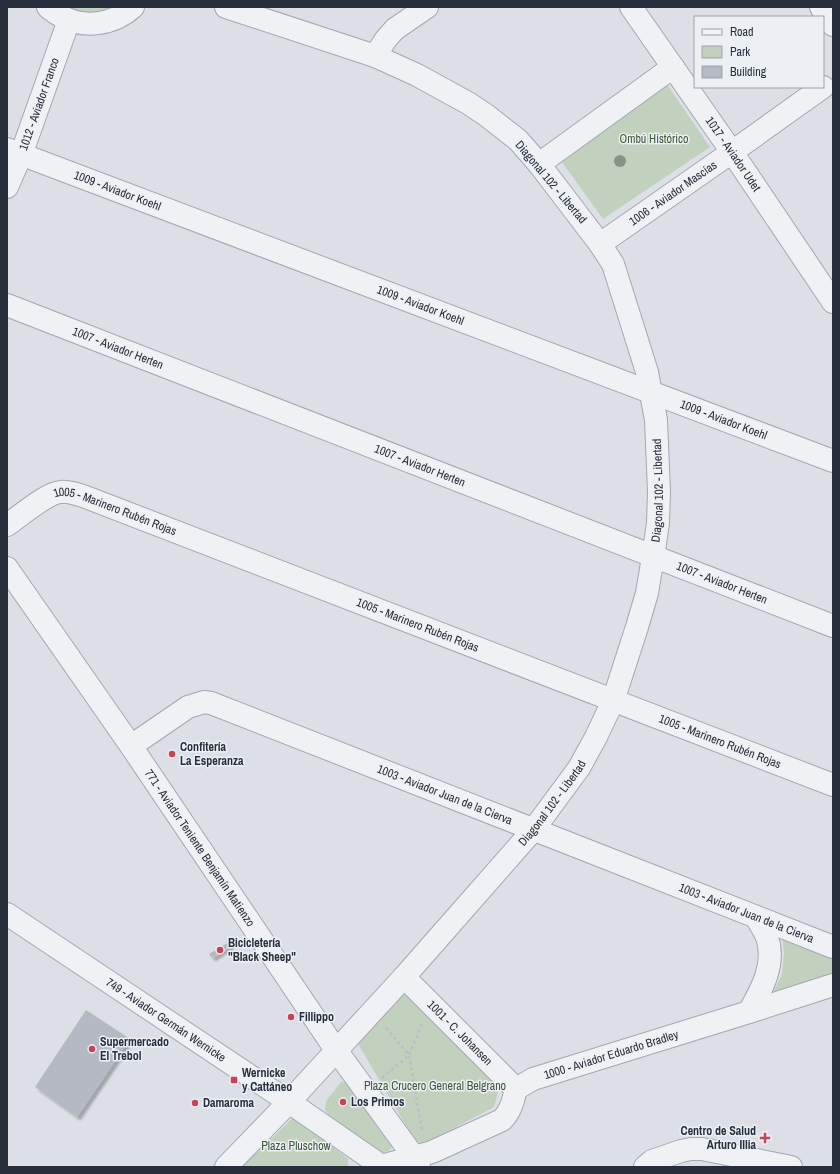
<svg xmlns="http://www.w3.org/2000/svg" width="840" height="1174" viewBox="0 0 840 1174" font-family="'Archivo Narrow',sans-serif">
<defs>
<filter id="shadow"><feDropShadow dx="3.5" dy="3.5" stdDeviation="1" flood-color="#0004"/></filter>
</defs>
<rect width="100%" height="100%" fill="#dce0e6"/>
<!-- green -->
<path fill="#c2d0be" d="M 61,7 L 121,7 L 89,16 Z
M 666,83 L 710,147 L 603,219 L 559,158 Z
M 782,936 L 833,955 L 833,976 L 773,993 L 782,974 L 784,953 Z
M 400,990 L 500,1085 L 494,1107 L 424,1144 L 415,1141 L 357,1042 Z
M 341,1082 L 348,1082 L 394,1142 C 391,1151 388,1153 378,1152 L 332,1120 L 325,1110 L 326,1101 Z
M 294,1117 L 348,1159 L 348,1165 L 346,1167 L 241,1167 Z"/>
<!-- building -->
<path fill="#b4b9c3" filter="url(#shadow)" d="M 229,942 L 231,945 L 212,958 L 209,954 Z
M 86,1010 L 130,1039 L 77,1117 L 35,1087 Z"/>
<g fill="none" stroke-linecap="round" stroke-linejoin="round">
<!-- minor casing -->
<g stroke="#a2a7b0" stroke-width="24">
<g id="minor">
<path d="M 48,7 C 52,11 56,13 61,16 C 84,29 113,25 133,7"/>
<path id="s1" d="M 631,7 L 732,152 L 833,302"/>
<path d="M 821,7 L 833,25"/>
<path d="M 375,56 L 386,39 L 395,29 L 427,7"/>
<path id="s2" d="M 7,149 L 833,461"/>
<path d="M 539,164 L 673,67"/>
<path id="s3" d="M 7,187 L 21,155 L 69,20"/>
<path id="s4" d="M 600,244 L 732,152 L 823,87"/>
<path id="s5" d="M 7,305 L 833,626"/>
<path id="s6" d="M 7,525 C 19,517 48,492 61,492 C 68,491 76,494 83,496 L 833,785"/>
<path id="s7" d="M 7,568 L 131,746 L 336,1050 L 379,1109 L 414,1157 L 419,1167"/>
<path id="s8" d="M 131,746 L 188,707 L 204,702 L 211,703 L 833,947"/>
<path id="s9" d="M 7,914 L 289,1102 L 383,1167"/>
<path id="s10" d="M 404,977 L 516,1089"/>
<path d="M 749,1012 C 762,989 776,964 767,937 C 764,930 760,924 756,917"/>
<path id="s11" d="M 226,1167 L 289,1102 L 404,977 L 534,829 L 579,768 L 596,737 L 613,701 L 637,627 L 647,593 L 653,557 L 658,523 L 659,492 L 656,420 L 647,372 L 613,264 L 600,244 L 539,164 L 518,140 L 486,115 L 468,103 L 417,75 L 375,56 L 226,7"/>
<path id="s12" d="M 377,1167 L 432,1152 L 502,1120 C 511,1111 513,1101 516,1089 L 533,1079 L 749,1012 L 833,985"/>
<path d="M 645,1167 L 652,1161 L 681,1151 L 691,1149 L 702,1149 L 791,1167"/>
</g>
</g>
<!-- path -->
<path stroke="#bbbec5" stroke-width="2.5" stroke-dasharray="3 3" stroke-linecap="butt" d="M 386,1028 L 409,1055 L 422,1131
M 382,1078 L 409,1055 L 422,1024"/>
<!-- minor -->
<use href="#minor" stroke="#eff1f5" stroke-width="22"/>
</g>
<!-- trees -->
<circle fill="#839584" cx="620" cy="161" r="6"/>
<!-- markers -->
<g fill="#cb4256" stroke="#eceff4" stroke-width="1.5">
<circle cx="172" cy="754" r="4"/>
<circle cx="220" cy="950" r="4"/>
<circle cx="291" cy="1017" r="4"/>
<circle cx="92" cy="1049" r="4"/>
<rect x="230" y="1076" width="8" height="8" rx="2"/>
<circle cx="343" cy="1102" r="4"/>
<circle cx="195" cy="1103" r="4"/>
<path d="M763 1132h4v4h4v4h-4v4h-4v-4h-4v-4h4z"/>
</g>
<g text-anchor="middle" stroke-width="3" stroke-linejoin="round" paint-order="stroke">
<!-- street labels -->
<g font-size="12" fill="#262e3c" stroke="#eceff4">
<text dy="4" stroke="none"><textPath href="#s3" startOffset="89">1012 - Aviador Franco</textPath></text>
<text dy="4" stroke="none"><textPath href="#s1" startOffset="179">1017 - Aviador Udet</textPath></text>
<text transform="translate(551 182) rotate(50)" y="4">Diagonal 102 - Libertad</text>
<text dy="4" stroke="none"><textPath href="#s2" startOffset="118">1009 - Aviador Koehl</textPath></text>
<text dy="4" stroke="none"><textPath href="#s4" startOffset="89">1006 - Aviador Mascías</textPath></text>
<text dy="4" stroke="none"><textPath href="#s2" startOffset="442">1009 - Aviador Koehl</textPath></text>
<text dy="4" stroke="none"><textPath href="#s5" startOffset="119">1007 - Aviador Herten</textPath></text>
<text dy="4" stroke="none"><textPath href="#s2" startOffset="766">1009 - Aviador Koehl</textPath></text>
<text dy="4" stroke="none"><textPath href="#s5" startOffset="443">1007 - Aviador Herten</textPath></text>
<text dy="4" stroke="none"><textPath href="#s11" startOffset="825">Diagonal 102 - Libertad</textPath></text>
<text dy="4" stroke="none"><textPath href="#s6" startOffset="121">1005 - Marinero Rubén Rojas</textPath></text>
<text dy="4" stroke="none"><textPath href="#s5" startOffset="767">1007 - Aviador Herten</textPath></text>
<text dy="4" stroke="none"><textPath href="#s6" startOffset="445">1005 - Marinero Rubén Rojas</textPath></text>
<text dy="4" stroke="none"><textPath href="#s6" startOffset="769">1005 - Marinero Rubén Rojas</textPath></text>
<text dy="4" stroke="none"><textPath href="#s8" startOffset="344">1003 - Aviador Juan de la Cierva</textPath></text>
<text dy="4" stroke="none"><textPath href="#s11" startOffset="489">Diagonal 102 - Libertad</textPath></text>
<text dy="4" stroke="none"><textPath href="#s7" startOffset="340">771 - Aviador Teniente Benjamín Matienzo</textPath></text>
<text dy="4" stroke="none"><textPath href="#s8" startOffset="668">1003 - Aviador Juan de la Cierva</textPath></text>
<text dy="4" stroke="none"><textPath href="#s9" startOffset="191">749 - Aviador Germán Wernicke</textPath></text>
<text dy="4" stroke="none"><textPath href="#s10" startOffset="79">1001 - C. Johansen</textPath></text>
<text dy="4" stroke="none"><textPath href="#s12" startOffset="270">1000 - Aviador Eduardo Bradley</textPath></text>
</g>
<!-- park labels -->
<g font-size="12" fill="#3b5834" stroke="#eceff4">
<text x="654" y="143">Ombú Histórico</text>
<text x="435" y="1090">Plaza Crucero General Belgrano</text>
<text x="296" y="1150">Plaza Pluschow</text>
</g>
<!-- poi labels -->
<g font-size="12" font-weight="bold" fill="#262e3c" stroke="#eceff4" text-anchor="start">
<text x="180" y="751">Confitería<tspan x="180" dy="14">La Esperanza</tspan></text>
<text x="228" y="947">Bicicletería<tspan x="228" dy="14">"Black Sheep"</tspan></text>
<text x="299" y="1021">Fillippo</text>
<text x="100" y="1046">Supermercado<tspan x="100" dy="14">El Trebol</tspan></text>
<text x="242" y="1077">Wernicke<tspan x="242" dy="14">y Cattáneo</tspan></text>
<text x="351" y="1106">Los Primos</text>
<text x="203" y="1107">Damaroma</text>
<text x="756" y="1135" text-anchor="end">Centro de Salud<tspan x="756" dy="14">Arturo Illia</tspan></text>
</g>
</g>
<!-- border -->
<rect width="840" height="1174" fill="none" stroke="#262e3c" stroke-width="16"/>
<!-- legend -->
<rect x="694" y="16" width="130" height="72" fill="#eceff4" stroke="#9da2aa"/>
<rect x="702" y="29" width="20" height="6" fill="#eff1f5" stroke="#9da2aa"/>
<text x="730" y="36" font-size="12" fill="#262e3c">Road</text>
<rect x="702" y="46" width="20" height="12" fill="#c2d0be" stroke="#9da2aa"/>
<text x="730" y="56" font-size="12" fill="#262e3c">Park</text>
<rect x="702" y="66" width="20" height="12" fill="#b4b9c3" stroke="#9da2aa"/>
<text x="730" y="76" font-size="12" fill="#262e3c">Building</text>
</svg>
